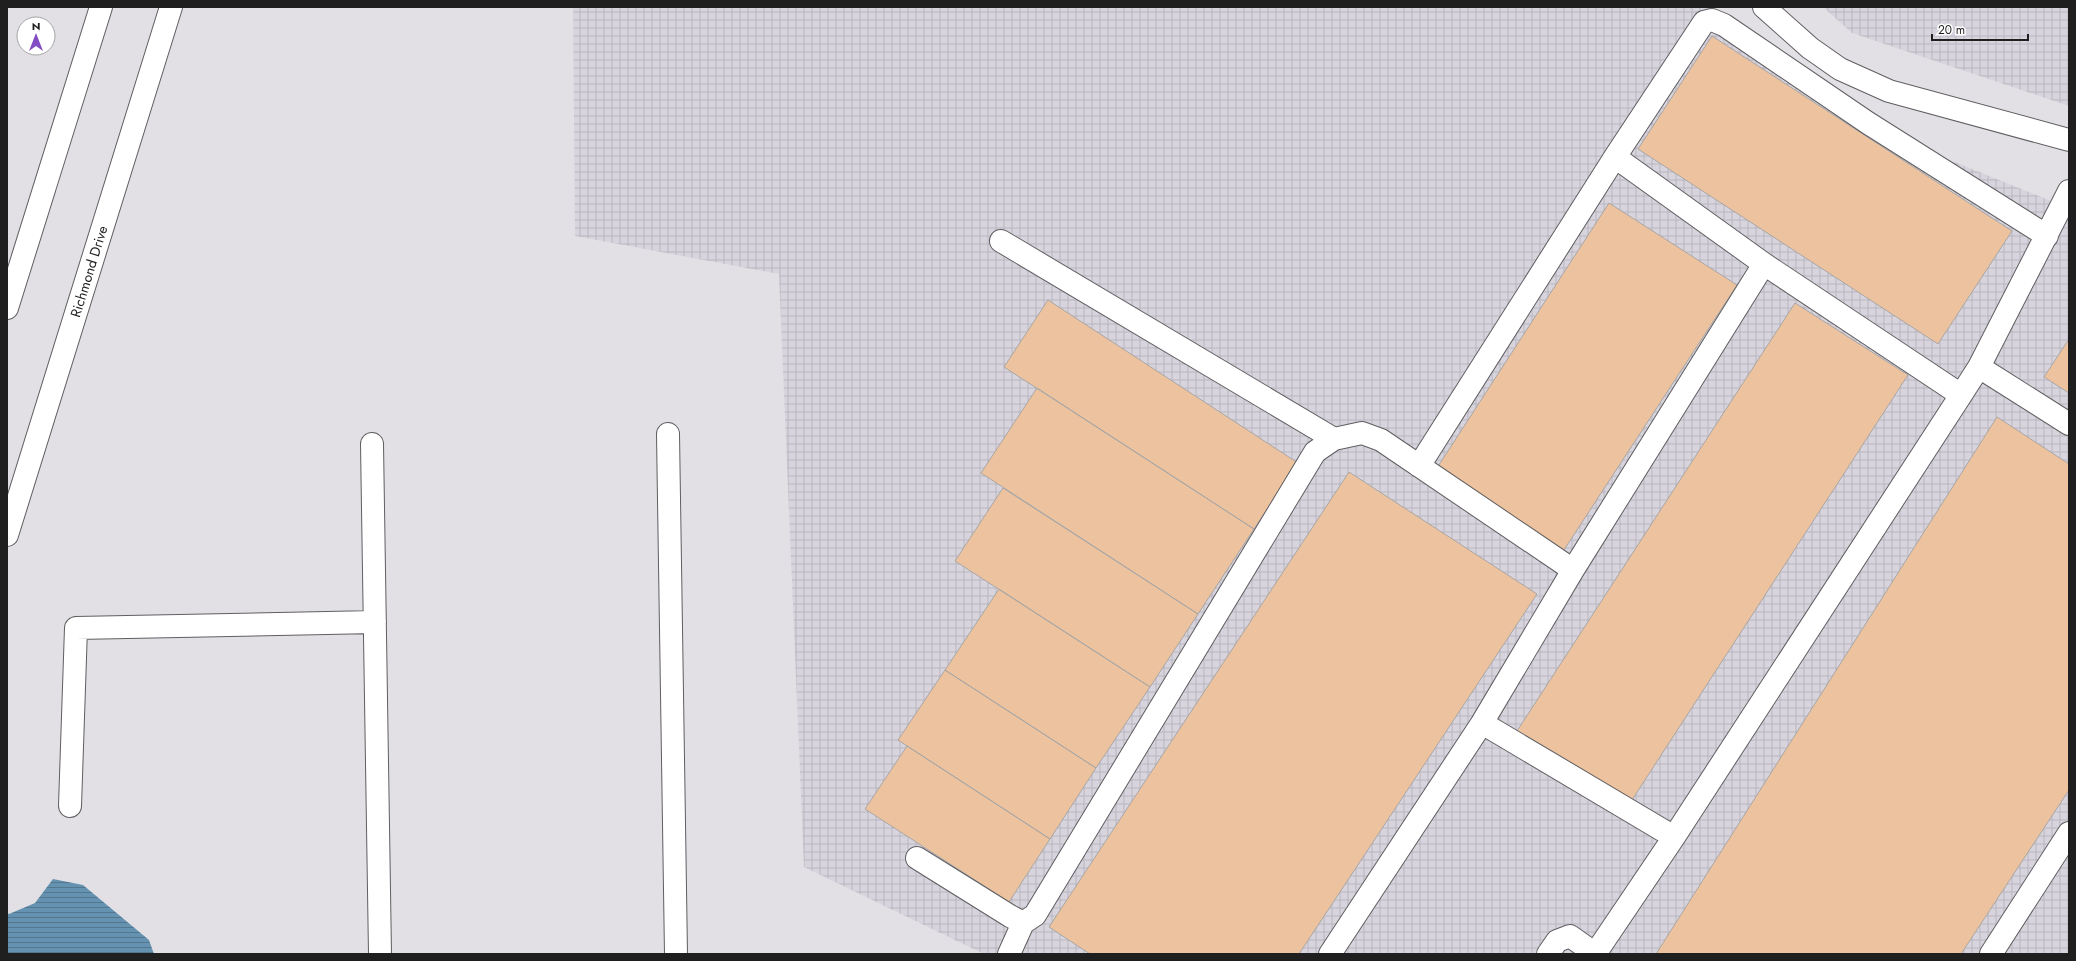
<svg xmlns="http://www.w3.org/2000/svg" width="2076" height="961" viewBox="0 0 2076 961" font-family="Jost,sans-serif">
<defs>
<pattern id="industrial-grid" width="8" height="8" patternUnits="userSpaceOnUse"><rect width="8" height="8" fill="#d8d4de"/><path d="M0 4h8M4 0v8" fill="none" stroke="#b9b6be"/></pattern>
<pattern id="water-rules" width="6" height="5" patternUnits="userSpaceOnUse"><rect width="6" height="5" fill="#6492b0"/><path d="M0 2.5h6" fill="none" stroke="#52778f"/></pattern>
</defs>
<rect width="100%" height="100%" fill="#e2e0e4"/>
<!-- industrial -->
<path fill="url(#industrial-grid)" d="M 573,7 L 1708,7 L 1835,114 L 2069,208 L 2069,954 L 984,954 L 804,867 L 779,274 L 575,236 Z
M 1823,7 L 2069,7 L 2069,106 L 1852,33 Z"/>
<!-- water -->
<path fill="url(#water-rules)" d="M 53,879 L 83,885 L 149,940 L 154,954 L 7,954 L 7,913 L 9,914 L 35,903 Z"/>
<!-- building -->
<path fill="#edc39f" stroke="#a9a6a4" d="M 1712,36 L 2012,231 L 1938,344 L 1638,149 Z
M 1609,203 L 1737,285 L 1560,556 L 1433,474 Z
M 1048,300 L 1298,463 L 1254,529 L 1004,367 Z
M 1795,303 L 1908,375 L 1630,803 L 1517,731 Z
M 2069,339 L 2069,393 L 2044,377 Z
M 1037,388 L 1254,529 L 1198,614 L 981,473 Z
M 1997,417 L 2069,464 L 2069,790 L 1961,954 L 1656,954 Z
M 1349,472 L 1537,594 L 1299,954 L 1090,954 L 1049,927 Z
M 1003,488 L 1198,614 L 1150,687 L 955,561 Z
M 999,589 L 1150,687 L 1096,768 L 945,670 Z
M 945,670 L 1096,768 L 1050,839 L 898,740 Z
M 907,746 L 1050,839 L 1009,902 L 865,809 Z"/>
<g fill="none" stroke-linecap="round" stroke-linejoin="round">
<!-- minor casing -->
<g stroke="#5f5e61" stroke-width="24">
<path id="minor" d="M 1764,7 L 1810,48 L 1840,69 L 1889,91 L 2069,140
M 1615,157 L 1764,264
M 1001,241 L 1334,439
M 1979,367 L 2069,424
M 668,434 L 676,954
M 372,444 L 380,954
M 1419,466 L 1615,157 L 1704,22 L 1712,20 L 1724,25 L 1868,123 L 2047,236
M 70,806 L 76,628 L 375,622
M 1674,837 L 1482,723 L 1573,570 L 1764,264 L 1961,395
M 917,858 L 1010,916 L 1023,923 L 1035,915 L 1315,452 L 1334,439 L 1362,433 L 1381,440 L 1573,570
M 1009,954 L 1023,923
M 1330,954 L 1482,723
M 1548,954 L 1557,941 L 1570,936 L 1594,953
M 1595,954 L 1674,837 L 1961,395 L 1979,367 L 2069,191
M 1991,954 L 2069,833"/>
</g>
<!-- major casing -->
<g stroke="#5f5e61" stroke-width="24">
<g id="major">
<path d="M 7,308 L 101,7"/>
<path id="s1" d="M 7,535 L 171,7"/>
</g>
</g>
<!-- minor -->
<use href="#minor" stroke="#fff" stroke-width="22"/>
<!-- major -->
<use href="#major" stroke="#fff" stroke-width="22"/>
</g>
<g text-anchor="middle" stroke-width="3" stroke-linejoin="round" paint-order="stroke">
<!-- street labels -->
<g font-size="14" fill="#201f20" stroke="#fff">
<text dy="5" stroke="none"><textPath href="#s1" startOffset="276">Richmond Drive</textPath></text>
</g>
</g>
<!-- border -->
<rect width="2076" height="961" fill="none" stroke="#201f20" stroke-width="16"/>
<!-- north arrow -->
<g transform="translate(36 36)"><circle r="19" fill="#ffffff" stroke="#a6a5a6"/>
<path d="M0-3L7 15L0 10L-7 15Z" fill="#844cc3"/>
<text y="-6" font-size="11" font-weight="bold" text-anchor="middle" fill="#201f20">N</text>
</g>
<!-- scale -->
<path d="M1932 34v6h96v-6" fill="none" stroke="#201f20" stroke-width="2"/>
<text x="1938" y="34" font-size="12" fill="#201f20" stroke="#ffffff" stroke-width="3" paint-order="stroke">20 m</text>
</svg>
